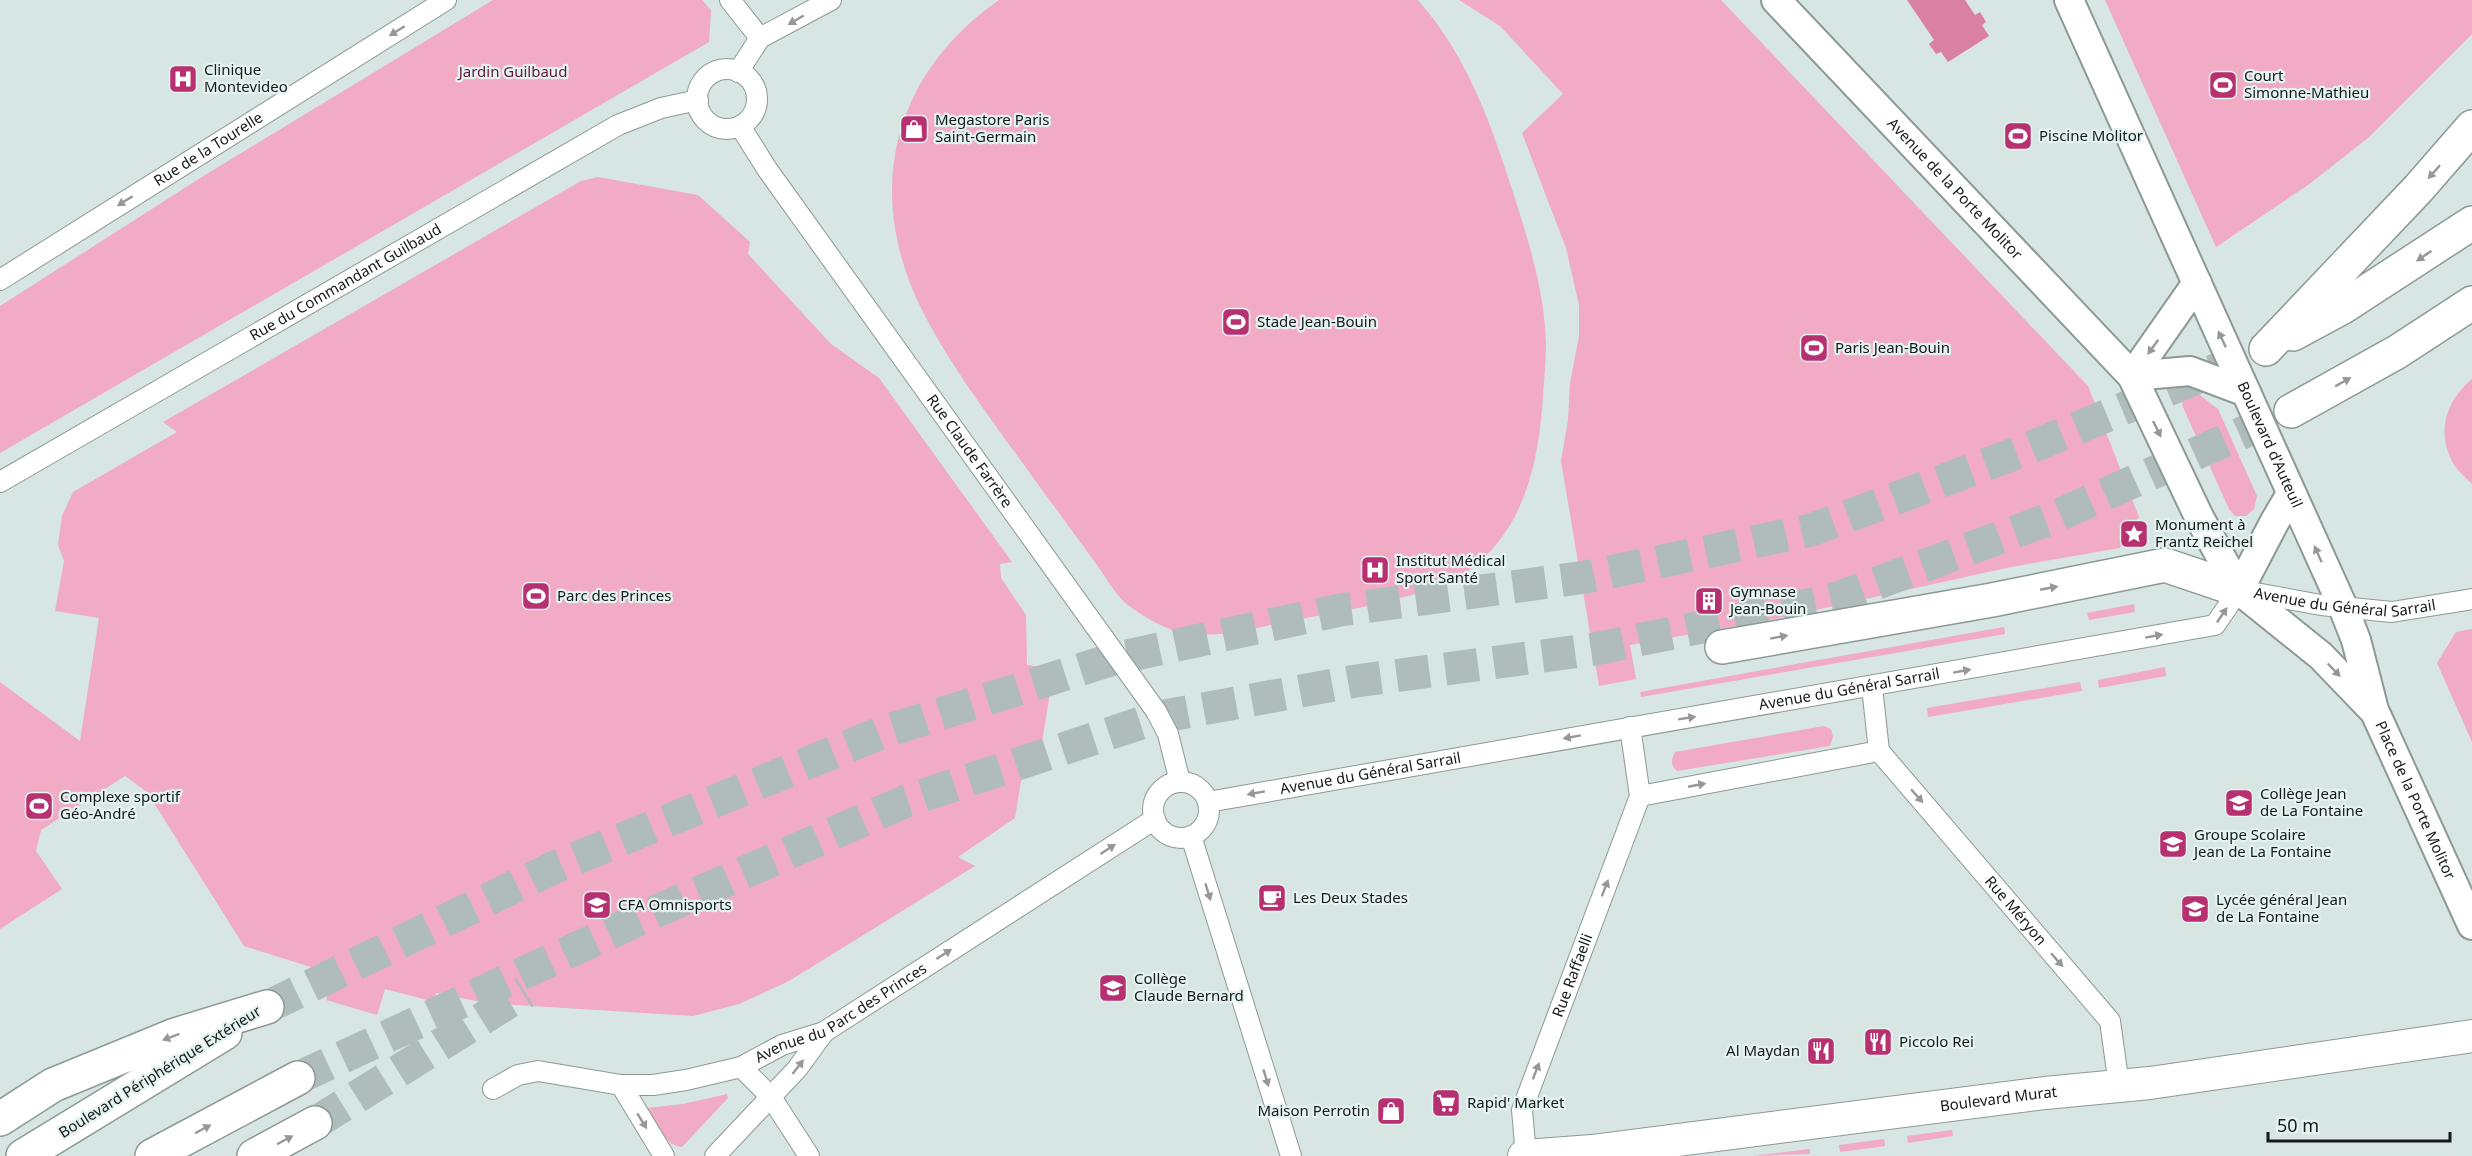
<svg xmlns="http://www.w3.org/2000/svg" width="2472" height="1156" viewBox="0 0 2472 1156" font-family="'Noto Sans',sans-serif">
<rect width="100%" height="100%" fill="#d7e5e3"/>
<!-- green -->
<path fill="#f1abc4" d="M 493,0 L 702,0 L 711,10 L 709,42 L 0,453 L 0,306 L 205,175 Z
M 999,0 L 1418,0 C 1465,54 1487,113 1509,180 C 1526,233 1545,289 1546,345 C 1546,362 1544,379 1543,396 C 1539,460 1525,530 1469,570 C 1433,597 1337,612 1290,621 C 1252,628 1203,644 1165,627 C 1151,621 1133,610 1122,600 C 1113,590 1105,576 1097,565 C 1077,538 1057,510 1037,483 C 999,430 954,372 924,314 C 863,196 890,76 999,0 Z
M 1459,0 L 1721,0 L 2088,386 L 2139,517 L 2120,548 L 2011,567 L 1775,619 L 1630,645 L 1636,679 L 1599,686 L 1561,461 L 1568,420 L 1570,383 L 1579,336 L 1579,305 L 1566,248 L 1522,133 L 1563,94 L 1500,26 Z
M 2105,0 L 2472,0 L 2472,34 L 2368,138 L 2308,185 L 2216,247 Z
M 598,177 L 698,195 L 750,242 L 748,254 L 831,344 L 879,378 L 1012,562 L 1000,564 L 1001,578 L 1026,615 L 1027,665 L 1054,669 L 1042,742 L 1043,745 L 1037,771 L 1023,768 L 1015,818 L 958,857 L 975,866 L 789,981 L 739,1004 L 693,1016 L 486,1003 L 436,993 L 435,1002 L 385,989 L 377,1015 L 326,1000 L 333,974 L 244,946 L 147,792 L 125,776 L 41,830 L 36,851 L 62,889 L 0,929 L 0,682 L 80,741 L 99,618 L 55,611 L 64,561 L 58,545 L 62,516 L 73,492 L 177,432 L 163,422 L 581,181 Z
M 2472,379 L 2472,484 C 2466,478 2457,470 2453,463 C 2436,431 2446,401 2472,379 Z
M 2197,393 L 2218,409 L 2257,496 L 2254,509 L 2246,516 L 2235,516 L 2229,509 L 2182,405 L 2183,397 Z
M 2134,604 L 2135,612 L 2089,620 L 2087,613 Z
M 2004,627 L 2005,634 L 1641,697 L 1640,692 Z
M 2472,629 L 2472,742 L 2437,663 L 2456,632 Z
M 2165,667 L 2166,676 L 2099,688 L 2098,680 Z
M 2080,682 L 2082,691 L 1928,717 L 1927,708 Z
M 1824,726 L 1831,729 L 1833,737 L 1830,746 L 1677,771 C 1670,765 1671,761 1675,752 Z
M 727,1094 L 728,1098 L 682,1147 C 664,1146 656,1122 648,1108 L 683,1104 Z
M 1952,1130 L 1953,1136 L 1908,1143 L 1907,1136 Z
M 1884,1139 L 1885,1146 L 1840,1152 L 1839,1145 Z
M 1810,1149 L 1810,1154 L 1752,1156 Z"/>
<!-- water -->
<path fill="#da80a3" d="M 1907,0 L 1965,0 L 1975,15 L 1980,12 L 1986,22 L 1982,25 L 1989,36 L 1948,62 L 1941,52 L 1936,54 L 1929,44 L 1934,40 Z"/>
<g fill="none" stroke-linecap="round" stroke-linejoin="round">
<!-- highway-tunnel -->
<path stroke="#b0bcbb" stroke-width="33" stroke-dasharray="33 16" stroke-linecap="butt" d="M 267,1007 L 557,866 L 883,732 L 1117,658 L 1340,610 L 1586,577 L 1811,530 L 2022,451 L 2266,349
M 298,1078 L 648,915 L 906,801 L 1159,717 L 1356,681 L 1595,649 L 1832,600 L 2052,518 L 2291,411
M 315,1123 L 525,992"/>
<!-- street casing -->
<g stroke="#8c9997" stroke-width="22">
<g id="street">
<path d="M 730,0 L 760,38"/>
<circle cx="727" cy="99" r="30"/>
<path d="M 738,72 L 760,38 L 831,0"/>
<path id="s1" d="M 740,126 L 767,169 L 1156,711 L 1168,734 L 1180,782"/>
<path id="s2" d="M 0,280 L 446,0"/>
<path id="s3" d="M 0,482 L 618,125 L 661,108 L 698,100"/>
<path d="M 1872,687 L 1879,751"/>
<path id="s4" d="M 1879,751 L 2110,1021 L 2119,1086"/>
<circle cx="1181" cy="810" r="28"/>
<path d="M 1640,796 L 1879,751"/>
<path id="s5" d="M 1208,802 L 2215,625 L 2239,590 L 2321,605 L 2392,612 L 2472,599"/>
<path d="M 1191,836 L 1291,1156"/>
<path d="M 741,1067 L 771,1097 L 809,1156"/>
<path d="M 621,1085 L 664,1156"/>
<path id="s6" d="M 493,1089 L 518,1075 L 538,1071 L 621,1085 L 653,1085 L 686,1080 L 741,1067 L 782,1045 L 824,1032 L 1155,819"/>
<path d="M 715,1156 L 797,1069 L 824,1032"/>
<path id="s7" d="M 1526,1156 L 1522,1110 L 1640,796 L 1630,727"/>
</g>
</g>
<!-- secondary casing -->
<g stroke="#8c9997" stroke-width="32">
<g id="secondary">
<path id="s8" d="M 1776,0 L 2132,376 L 2199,517 L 2239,590 L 2321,656 L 2372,709"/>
<path id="s9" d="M 2069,0 L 2343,607 L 2356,640 L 2374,710 L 2472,925"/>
<path d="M 2132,376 L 2190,371 L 2246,392"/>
<path d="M 2132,376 L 2197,283"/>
<path d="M 2239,590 L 2275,521 L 2291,494"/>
</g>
</g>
<!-- primary casing -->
<g stroke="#8c9997" stroke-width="34">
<g id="primary">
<path id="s10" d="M 1524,1156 L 1592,1151 L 2045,1093 L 2150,1083 L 2472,1036"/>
</g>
</g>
<!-- highway casing -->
<g stroke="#8c9997" stroke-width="36">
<path id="highway" d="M 2293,334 L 2343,307 L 2472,223
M 2266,349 L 2418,189 L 2472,127
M 2291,411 L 2397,352 L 2472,303
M 1722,647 L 1992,600 L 2165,565 L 2239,590
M 0,1119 L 53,1085 L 175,1035 L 267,1007
M 23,1156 L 225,1033
M 152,1156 L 298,1078
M 254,1156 L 315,1123"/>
</g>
<!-- street -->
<use href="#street" stroke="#fff" stroke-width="20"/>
<!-- secondary -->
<use href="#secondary" stroke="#fff" stroke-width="28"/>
<!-- primary -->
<use href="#primary" stroke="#fff" stroke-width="32"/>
<!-- highway -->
<use href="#highway" stroke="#fff" stroke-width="33"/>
</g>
<!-- one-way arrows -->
<defs><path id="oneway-solid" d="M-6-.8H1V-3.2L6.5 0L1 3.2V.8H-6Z" transform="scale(1.5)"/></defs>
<g fill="#969898">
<use href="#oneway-solid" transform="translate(796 20) rotate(150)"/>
<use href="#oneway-solid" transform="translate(397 31) rotate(148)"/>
<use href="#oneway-solid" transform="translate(2434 172) rotate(132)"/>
<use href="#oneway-solid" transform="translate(125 201) rotate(148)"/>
<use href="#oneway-solid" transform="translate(2424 256) rotate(146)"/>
<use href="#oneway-solid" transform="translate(2222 339) rotate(-115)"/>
<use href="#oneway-solid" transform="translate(2153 347) rotate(126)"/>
<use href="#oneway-solid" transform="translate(2343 382) rotate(-29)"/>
<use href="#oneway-solid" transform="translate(2157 429) rotate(64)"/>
<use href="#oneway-solid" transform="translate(2318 554) rotate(-114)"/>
<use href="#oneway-solid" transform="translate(2049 588) rotate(-11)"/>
<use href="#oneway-solid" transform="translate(2222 615) rotate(-56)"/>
<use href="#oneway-solid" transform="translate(2154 636) rotate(-10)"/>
<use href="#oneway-solid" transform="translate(1779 637) rotate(-10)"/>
<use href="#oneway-solid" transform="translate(2334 670) rotate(46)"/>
<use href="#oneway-solid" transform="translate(1962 671) rotate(-10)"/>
<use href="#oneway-solid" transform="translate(1687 718) rotate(-9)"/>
<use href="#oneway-solid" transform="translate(1572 737) rotate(170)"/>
<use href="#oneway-solid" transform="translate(1697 785) rotate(-11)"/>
<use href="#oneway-solid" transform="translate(1256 793) rotate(170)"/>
<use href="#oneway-solid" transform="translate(1917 796) rotate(49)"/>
<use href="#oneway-solid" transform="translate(1108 849) rotate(-33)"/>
<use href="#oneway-solid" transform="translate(1605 888) rotate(-69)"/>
<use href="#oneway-solid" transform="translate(1208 892) rotate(73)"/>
<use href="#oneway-solid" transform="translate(944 954) rotate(-33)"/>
<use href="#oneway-solid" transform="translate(2057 960) rotate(49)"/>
<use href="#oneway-solid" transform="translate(171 1037) rotate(159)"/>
<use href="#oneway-solid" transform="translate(798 1067) rotate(-52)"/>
<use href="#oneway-solid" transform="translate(1536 1071) rotate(-69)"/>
<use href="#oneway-solid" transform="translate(1266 1078) rotate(73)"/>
<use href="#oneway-solid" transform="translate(642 1121) rotate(58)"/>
<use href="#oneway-solid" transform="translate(203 1129) rotate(-28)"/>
<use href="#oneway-solid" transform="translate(285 1140) rotate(-28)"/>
</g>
<!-- icons -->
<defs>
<g id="hospital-square" transform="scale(1.5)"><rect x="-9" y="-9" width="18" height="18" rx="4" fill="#b73070" stroke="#e4f2f0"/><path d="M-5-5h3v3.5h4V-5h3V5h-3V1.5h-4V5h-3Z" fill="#fff"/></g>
<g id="stadium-square" transform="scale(1.5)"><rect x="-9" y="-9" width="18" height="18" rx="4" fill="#b73070" stroke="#e4f2f0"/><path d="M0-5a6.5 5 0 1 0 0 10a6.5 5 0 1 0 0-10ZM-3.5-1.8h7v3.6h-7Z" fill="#fff"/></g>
<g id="shop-square" transform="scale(1.5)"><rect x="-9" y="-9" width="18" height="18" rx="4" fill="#b73070" stroke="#e4f2f0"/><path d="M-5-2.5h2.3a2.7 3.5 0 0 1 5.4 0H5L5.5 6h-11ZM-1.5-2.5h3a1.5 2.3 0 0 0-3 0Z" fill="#fff"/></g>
<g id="sight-square" transform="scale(1.5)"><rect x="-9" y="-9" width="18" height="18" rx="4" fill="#b73070" stroke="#e4f2f0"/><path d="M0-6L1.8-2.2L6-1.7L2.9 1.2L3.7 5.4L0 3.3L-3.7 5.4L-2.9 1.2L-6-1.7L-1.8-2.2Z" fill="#fff"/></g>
<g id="building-square" transform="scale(1.5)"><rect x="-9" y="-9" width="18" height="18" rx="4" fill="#b73070" stroke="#e4f2f0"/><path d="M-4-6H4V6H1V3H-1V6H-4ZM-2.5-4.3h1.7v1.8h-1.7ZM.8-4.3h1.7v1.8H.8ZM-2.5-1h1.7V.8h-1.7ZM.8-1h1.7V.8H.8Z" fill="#fff"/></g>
<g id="school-square" transform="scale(1.5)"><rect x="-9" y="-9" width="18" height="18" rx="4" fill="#b73070" stroke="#e4f2f0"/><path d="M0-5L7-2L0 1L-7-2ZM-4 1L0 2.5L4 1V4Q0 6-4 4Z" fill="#fff"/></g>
<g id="cafe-square" transform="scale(1.5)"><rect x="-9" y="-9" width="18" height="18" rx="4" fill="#b73070" stroke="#e4f2f0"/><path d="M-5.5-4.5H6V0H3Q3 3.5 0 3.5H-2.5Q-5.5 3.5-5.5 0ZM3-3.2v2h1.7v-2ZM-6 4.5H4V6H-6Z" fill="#fff"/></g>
<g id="university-square" transform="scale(1.5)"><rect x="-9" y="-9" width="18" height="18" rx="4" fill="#b73070" stroke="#e4f2f0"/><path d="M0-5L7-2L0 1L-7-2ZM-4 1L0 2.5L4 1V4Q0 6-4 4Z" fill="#fff"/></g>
<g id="restaurant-square" transform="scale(1.5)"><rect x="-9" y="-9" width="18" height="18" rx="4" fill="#b73070" stroke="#e4f2f0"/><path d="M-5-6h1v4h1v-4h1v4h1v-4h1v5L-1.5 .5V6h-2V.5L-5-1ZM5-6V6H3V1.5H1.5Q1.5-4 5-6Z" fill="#fff"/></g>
<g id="supermarket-square" transform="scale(1.5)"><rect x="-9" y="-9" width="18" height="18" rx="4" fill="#b73070" stroke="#e4f2f0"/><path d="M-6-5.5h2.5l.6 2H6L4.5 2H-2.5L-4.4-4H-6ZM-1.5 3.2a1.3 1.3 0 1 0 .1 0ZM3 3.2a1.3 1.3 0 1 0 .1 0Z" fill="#fff"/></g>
</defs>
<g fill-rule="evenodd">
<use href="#hospital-square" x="183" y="79"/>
<use href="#stadium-square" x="2223" y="85"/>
<use href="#shop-square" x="914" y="129"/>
<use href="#stadium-square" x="2018" y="136"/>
<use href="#stadium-square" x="1236" y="322"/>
<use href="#stadium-square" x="1814" y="348"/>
<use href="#sight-square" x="2134" y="534"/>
<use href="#hospital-square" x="1375" y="570"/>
<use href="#stadium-square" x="536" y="596"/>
<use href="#building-square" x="1709" y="601"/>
<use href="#school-square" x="2239" y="803"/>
<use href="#stadium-square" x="39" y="806"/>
<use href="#school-square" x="2173" y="844"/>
<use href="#cafe-square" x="1272" y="898"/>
<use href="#university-square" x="597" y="905"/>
<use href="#school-square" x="2195" y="909"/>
<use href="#school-square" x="1113" y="988"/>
<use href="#restaurant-square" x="1878" y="1042"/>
<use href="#restaurant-square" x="1821" y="1051"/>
<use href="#supermarket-square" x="1446" y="1103"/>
<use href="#shop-square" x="1391" y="1111"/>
</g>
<g text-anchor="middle" stroke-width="4.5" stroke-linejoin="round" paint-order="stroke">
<!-- poi labels -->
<g font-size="15" fill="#151a19" stroke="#e4f2f0" text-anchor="start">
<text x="204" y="75">Clinique<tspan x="204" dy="17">Montevideo</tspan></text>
<text x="2244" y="81">Court<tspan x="2244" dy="17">Simonne-Mathieu</tspan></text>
<text x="935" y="125">Megastore Paris<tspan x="935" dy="17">Saint-Germain</tspan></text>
<text x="2039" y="141">Piscine Molitor</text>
<text x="1257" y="327">Stade Jean-Bouin</text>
<text x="1835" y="353">Paris Jean-Bouin</text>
<text x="2155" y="530">Monument à<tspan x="2155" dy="17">Frantz Reichel</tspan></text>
<text x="1396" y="566">Institut Médical<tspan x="1396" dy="17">Sport Santé</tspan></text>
<text x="1730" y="597">Gymnase<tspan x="1730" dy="17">Jean-Bouin</tspan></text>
<text x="557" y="601">Parc des Princes</text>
<text x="2260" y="799">Collège Jean<tspan x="2260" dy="17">de La Fontaine</tspan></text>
<text x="60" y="802">Complexe sportif<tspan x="60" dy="17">Géo-André</tspan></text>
<text x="2194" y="840">Groupe Scolaire<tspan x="2194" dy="17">Jean de La Fontaine</tspan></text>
<text x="1293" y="903">Les Deux Stades</text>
<text x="2216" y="905">Lycée général Jean<tspan x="2216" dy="17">de La Fontaine</tspan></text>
<text x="618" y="910">CFA Omnisports</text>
<text x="1134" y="984">Collège<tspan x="1134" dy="17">Claude Bernard</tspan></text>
<text x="1899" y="1047">Piccolo Rei</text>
<text x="1800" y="1056" text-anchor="end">Al Maydan</text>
<text x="1467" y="1108">Rapid' Market</text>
<text x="1370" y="1116" text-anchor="end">Maison Perrotin</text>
</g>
<!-- park labels -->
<g font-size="15" fill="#66153c" stroke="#e4f2f0">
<text x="513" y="77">Jardin Guilbaud</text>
</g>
<!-- street labels -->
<g font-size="15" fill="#151a19" stroke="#e4f2f0">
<text dy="5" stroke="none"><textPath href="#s2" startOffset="246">Rue de la Tourelle</textPath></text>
<text dy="5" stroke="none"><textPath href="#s8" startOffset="260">Avenue de la Porte Molitor</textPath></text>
<text dy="5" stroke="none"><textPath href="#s3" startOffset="399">Rue du Commandant Guilbaud</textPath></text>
<text dy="5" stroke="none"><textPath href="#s9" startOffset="488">Boulevard d'Auteuil</textPath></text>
<text dy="5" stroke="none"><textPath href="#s1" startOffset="398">Rue Claude Farrère</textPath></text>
<text dy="5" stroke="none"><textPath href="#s5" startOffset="1172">Avenue du Général Sarrail</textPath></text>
<text dy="5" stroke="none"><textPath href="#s5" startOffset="651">Avenue du Général Sarrail</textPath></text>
<text dy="5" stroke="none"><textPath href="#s5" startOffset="165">Avenue du Général Sarrail</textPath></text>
<text dy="5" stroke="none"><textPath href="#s9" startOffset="873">Place de la Porte Molitor</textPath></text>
<text dy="5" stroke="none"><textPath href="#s4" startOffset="210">Rue Méryon</textPath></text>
<text dy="5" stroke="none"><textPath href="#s7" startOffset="190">Rue Raffaelli</textPath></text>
<text dy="5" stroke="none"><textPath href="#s6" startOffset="369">Avenue du Parc des Princes</textPath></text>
<text transform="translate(160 1072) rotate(-32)" y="5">Boulevard Périphérique Extérieur</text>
<text dy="5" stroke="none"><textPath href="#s10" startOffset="478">Boulevard Murat</textPath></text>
</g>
</g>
<!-- scale -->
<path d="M2268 1132v9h182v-9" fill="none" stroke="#151a19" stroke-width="3"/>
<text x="2277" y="1132" font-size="18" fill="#151a19" stroke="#e4f2f0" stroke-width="4.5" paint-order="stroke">50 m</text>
</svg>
